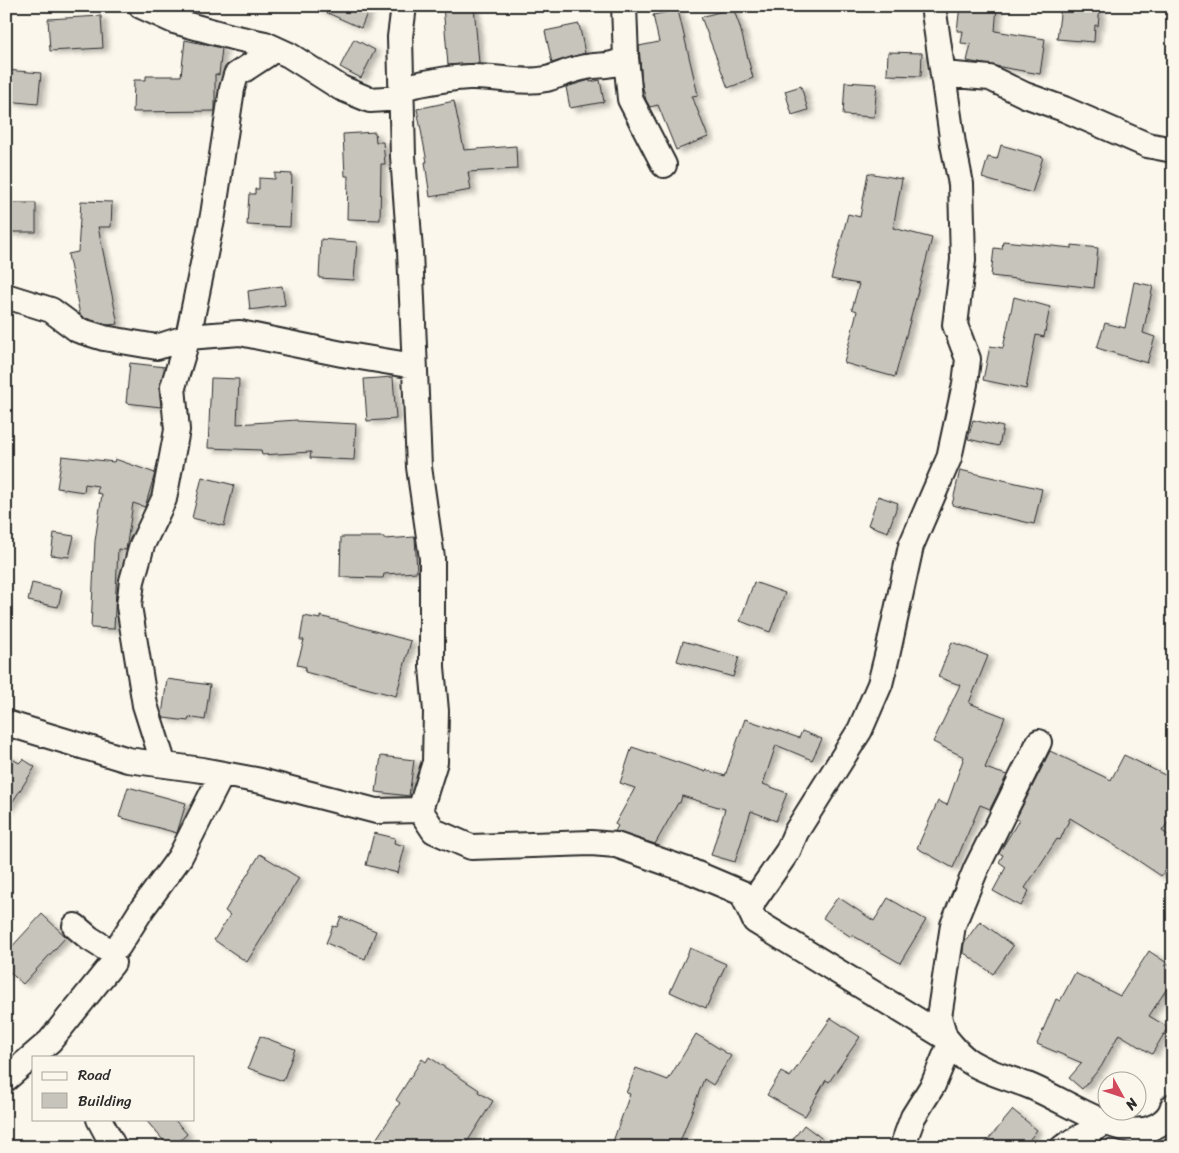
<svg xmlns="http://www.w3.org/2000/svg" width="1179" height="1153" viewBox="0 0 1179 1153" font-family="Sriracha,sans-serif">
<defs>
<filter id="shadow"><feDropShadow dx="5.5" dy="3" stdDeviation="2.5" flood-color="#0004"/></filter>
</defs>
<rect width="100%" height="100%" fill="#fbf7ec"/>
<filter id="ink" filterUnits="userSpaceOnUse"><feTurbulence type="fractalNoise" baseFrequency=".02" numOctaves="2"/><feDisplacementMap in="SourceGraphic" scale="10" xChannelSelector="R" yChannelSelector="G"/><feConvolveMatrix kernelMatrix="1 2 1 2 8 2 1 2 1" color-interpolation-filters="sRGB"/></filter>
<g filter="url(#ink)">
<!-- building -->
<path fill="#c7c4bc" stroke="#2b2b2b" filter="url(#shadow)" d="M 312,6 L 370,6 L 361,28 Z
M 443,6 L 474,6 L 479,63 L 448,65 Z
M 960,6 L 997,6 L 995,31 L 1045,39 L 1040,74 L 967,61 L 971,44 L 961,43 L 963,31 L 957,31 Z
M 1061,6 L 1100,8 L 1098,26 L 1095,25 L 1094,42 L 1057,39 Z
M 733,8 L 740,27 L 753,78 L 728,88 L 701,17 Z
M 678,10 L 698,95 L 692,96 L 708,137 L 676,150 L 658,105 L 650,107 L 646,100 L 642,84 L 639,46 L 659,42 L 653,15 Z
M 101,16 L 103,48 L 50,51 L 48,19 Z
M 579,24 L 585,53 L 552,63 L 545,31 Z
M 354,39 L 375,50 L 361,78 L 340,67 Z
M 185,40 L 222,48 L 219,75 L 215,74 L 215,111 L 133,112 L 134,80 L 146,80 L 146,76 L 181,76 Z
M 888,52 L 922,53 L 921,76 L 887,75 Z
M 6,70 L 41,73 L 38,104 L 6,101 Z
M 590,80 L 590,82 L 600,80 L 604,102 L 570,108 L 566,87 Z
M 845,82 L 877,84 L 874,117 L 843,115 Z
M 801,86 L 808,110 L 792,115 L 785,91 Z
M 454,101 L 464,150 L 516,146 L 517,169 L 468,172 L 471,190 L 430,197 L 425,162 L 427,162 L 417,109 Z
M 375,132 L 376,142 L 383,142 L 385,164 L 381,164 L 380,220 L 347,219 L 348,176 L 345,176 L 343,134 Z
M 1001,145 L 1043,157 L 1032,193 L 982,178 L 988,157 L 997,159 Z
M 275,173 L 292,174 L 290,227 L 247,225 L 249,194 L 255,194 L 255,189 L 259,189 L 259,178 L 275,179 Z
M 868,173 L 902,179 L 893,228 L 932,238 L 895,377 L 844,363 L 857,311 L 852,309 L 859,284 L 831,279 L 848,214 L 860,217 Z
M 81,201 L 112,202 L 111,227 L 98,227 L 118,324 L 107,325 L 84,318 L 80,315 L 68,254 L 78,252 Z
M 6,203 L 36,203 L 36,232 L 6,232 Z
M 321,239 L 357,242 L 354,280 L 319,278 Z
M 1003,241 L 1072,248 L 1072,245 L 1098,248 L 1094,288 L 991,276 L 994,248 L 1002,249 Z
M 1134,282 L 1153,286 L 1143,333 L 1155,337 L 1147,363 L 1097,348 L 1105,323 L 1125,328 Z
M 282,286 L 285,305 L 250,310 L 248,291 Z
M 1014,297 L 1050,307 L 1044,337 L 1036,335 L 1026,389 L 983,380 L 990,346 L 1003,348 Z
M 130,363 L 165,367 L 159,388 L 161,407 L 126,403 Z
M 393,377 L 396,419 L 367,421 L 364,379 Z
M 211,378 L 239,379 L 237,424 L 297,420 L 297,421 L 356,424 L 354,460 L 310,458 L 311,452 L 262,455 L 261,450 L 208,448 Z
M 973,420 L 1003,427 L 999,446 L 968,439 Z
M 62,456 L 114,462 L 115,459 L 155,473 L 145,507 L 133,503 L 126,550 L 118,549 L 114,629 L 91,628 L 95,541 L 102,494 L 97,493 L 98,486 L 85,484 L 84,492 L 57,488 Z
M 960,470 L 1042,489 L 1034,524 L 952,505 Z
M 202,477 L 234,485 L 224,526 L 192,518 Z
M 878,496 L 898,503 L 888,532 L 868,525 Z
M 54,533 L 74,536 L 69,557 L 51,555 Z
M 341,537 L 384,537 L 384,539 L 415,537 L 417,572 L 384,574 L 383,578 L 340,577 Z
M 754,582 L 785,593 L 770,632 L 740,621 Z
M 32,583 L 62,590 L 58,607 L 28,601 Z
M 304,616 L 320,619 L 320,616 L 411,641 L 396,696 L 305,672 L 306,667 L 297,665 L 304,640 L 300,640 Z
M 683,641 L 739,657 L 733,677 L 677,661 Z
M 952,642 L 988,656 L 969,703 L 1005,717 L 985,768 L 1007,775 L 990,809 L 980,805 L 953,868 L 917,848 L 938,801 L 947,805 L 964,757 L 933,742 L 960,685 L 938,677 Z
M 167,679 L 210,685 L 205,720 L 189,717 L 188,721 L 164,718 L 162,715 Z
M 745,719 L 799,738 L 802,731 L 822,739 L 812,760 L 776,745 L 763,784 L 787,793 L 776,821 L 751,811 L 735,862 L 711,855 L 725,809 L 682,796 L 680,803 L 678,803 L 655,844 L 615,831 L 618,826 L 615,824 L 635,788 L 620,783 L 632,747 L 706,772 L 706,770 L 725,776 Z
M 1050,751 L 1111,780 L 1124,755 L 1173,779 L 1173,815 L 1162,831 L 1173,838 L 1173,859 L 1161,876 L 1127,853 L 1070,818 L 1060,840 L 1057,839 L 1025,888 L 1029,891 L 1021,906 L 993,891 L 1006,867 L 999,862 L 1003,855 L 999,853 L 1019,820 L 1016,819 Z
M 6,755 L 19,763 L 23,759 L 35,767 L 6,812 Z
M 381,756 L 414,760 L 409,796 L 376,792 Z
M 128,787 L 186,803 L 177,833 L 119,817 Z
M 374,833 L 395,838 L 394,843 L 405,846 L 398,873 L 366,865 Z
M 260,854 L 299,878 L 247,962 L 214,940 L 230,915 L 225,911 Z
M 838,897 L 874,921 L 888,898 L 926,920 L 900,963 L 852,935 L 851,937 L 823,918 Z
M 42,914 L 66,937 L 23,984 L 6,969 L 6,953 Z
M 341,917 L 376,931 L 365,959 L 326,943 L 333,926 L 337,927 Z
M 980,921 L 1013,946 L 993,974 L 963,952 L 964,943 Z
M 690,948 L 726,964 L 706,1008 L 670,992 Z
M 1149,951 L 1173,967 L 1173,979 L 1149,1016 L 1168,1027 L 1152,1054 L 1119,1034 L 1101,1067 L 1082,1089 L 1069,1078 L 1082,1063 L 1037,1044 L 1056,999 L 1060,1001 L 1075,973 L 1120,996 Z
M 831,1018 L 860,1037 L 829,1082 L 826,1080 L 805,1116 L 767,1095 L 781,1072 L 790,1077 Z
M 696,1034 L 731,1056 L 713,1085 L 704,1079 L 678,1147 L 611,1147 L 630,1094 L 626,1093 L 636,1068 L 668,1080 Z
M 260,1036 L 295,1049 L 283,1081 L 248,1068 Z
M 429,1057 L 479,1090 L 478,1092 L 493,1101 L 464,1147 L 371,1147 L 400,1103 L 396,1100 L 422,1059 L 426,1062 Z
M 1013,1110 L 1037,1130 L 1024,1147 L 982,1147 Z
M 145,1119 L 174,1119 L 187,1134 L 173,1147 L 169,1147 Z
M 804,1125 L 833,1147 L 787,1147 Z"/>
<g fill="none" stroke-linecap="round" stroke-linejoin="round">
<!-- minor casing -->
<g stroke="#2b2b2b" stroke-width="28">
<path id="minor" d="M 141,6 L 174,21 L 232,37 L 265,44 L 289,55 L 341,88 L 370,100 L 401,98
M 404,6 L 400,37 L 403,156 L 410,251 L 419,467 L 432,558 L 432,667 L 436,711 L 435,762 L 420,810 L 434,831 L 471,847 L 591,843 L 616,845 L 690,871 L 742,893 L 755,921 L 945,1037 C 953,1047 961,1057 972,1063 C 990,1074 1013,1079 1032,1087 C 1064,1101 1096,1123 1131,1130 C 1148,1133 1169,1123 1173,1106
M 626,58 L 630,99 L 664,165
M 943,74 L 990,78 L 1025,95 L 1064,109 L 1147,145 L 1173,150
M 401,88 C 423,83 446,78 469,77 C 495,76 520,84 546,79 C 559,76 572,69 586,67 C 604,64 609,68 626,58 L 624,6
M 6,296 L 51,310 L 78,330 L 104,338 L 157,347 L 188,337 L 213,215 L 232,89 L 236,75 L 268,54 L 265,44
M 6,723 L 128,760 L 202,770 L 261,781 L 376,811 L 420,810
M 164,765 L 145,705 L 129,606 L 132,581 L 142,545 L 164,499 L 177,430 L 173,387 L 188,337 L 240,333 L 342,354 L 414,366
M 750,910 L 754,900 L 788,851 L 796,832 L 860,730 L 880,684 L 887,656 L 911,546 L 949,458 L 965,384 L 968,359 L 955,325 L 963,260 L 961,184 L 953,144 L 933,6
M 75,926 L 89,938 L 108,950 L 118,947 L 142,909 L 180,857 L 222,774
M 945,1037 L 939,1017 L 953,925 L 976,869 L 1039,742
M 6,1079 L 50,1041 L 113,963
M 99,1119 L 114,1147
M 902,1147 L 913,1117 L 933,1085 L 950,1044
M 1063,1147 L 1106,1122"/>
</g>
<!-- minor -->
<use href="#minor" stroke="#fbf7ec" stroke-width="24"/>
</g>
</g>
<!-- margin -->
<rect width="1179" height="1153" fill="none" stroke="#fbf7ec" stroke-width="25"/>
<rect x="12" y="12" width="1154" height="1128" fill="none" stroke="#2b2b2b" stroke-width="2" filter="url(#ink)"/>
<!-- legend -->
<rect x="32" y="1056" width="162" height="65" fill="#fbf7ec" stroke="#a8a59f"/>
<rect x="42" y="1072" width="25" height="8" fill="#fbf7ec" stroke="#a8a59f"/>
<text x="78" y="1080" font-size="15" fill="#2b2b2b">Road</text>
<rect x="42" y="1093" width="25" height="15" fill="#c7c4bc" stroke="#a8a59f"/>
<text x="78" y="1106" font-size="15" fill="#2b2b2b">Building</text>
<!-- north arrow -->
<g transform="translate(1122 1096) rotate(130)"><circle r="24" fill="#fbf7ec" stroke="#a8a59f"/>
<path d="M0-4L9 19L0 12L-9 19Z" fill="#d1495b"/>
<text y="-8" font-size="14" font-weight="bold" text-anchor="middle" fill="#2b2b2b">N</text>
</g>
</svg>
